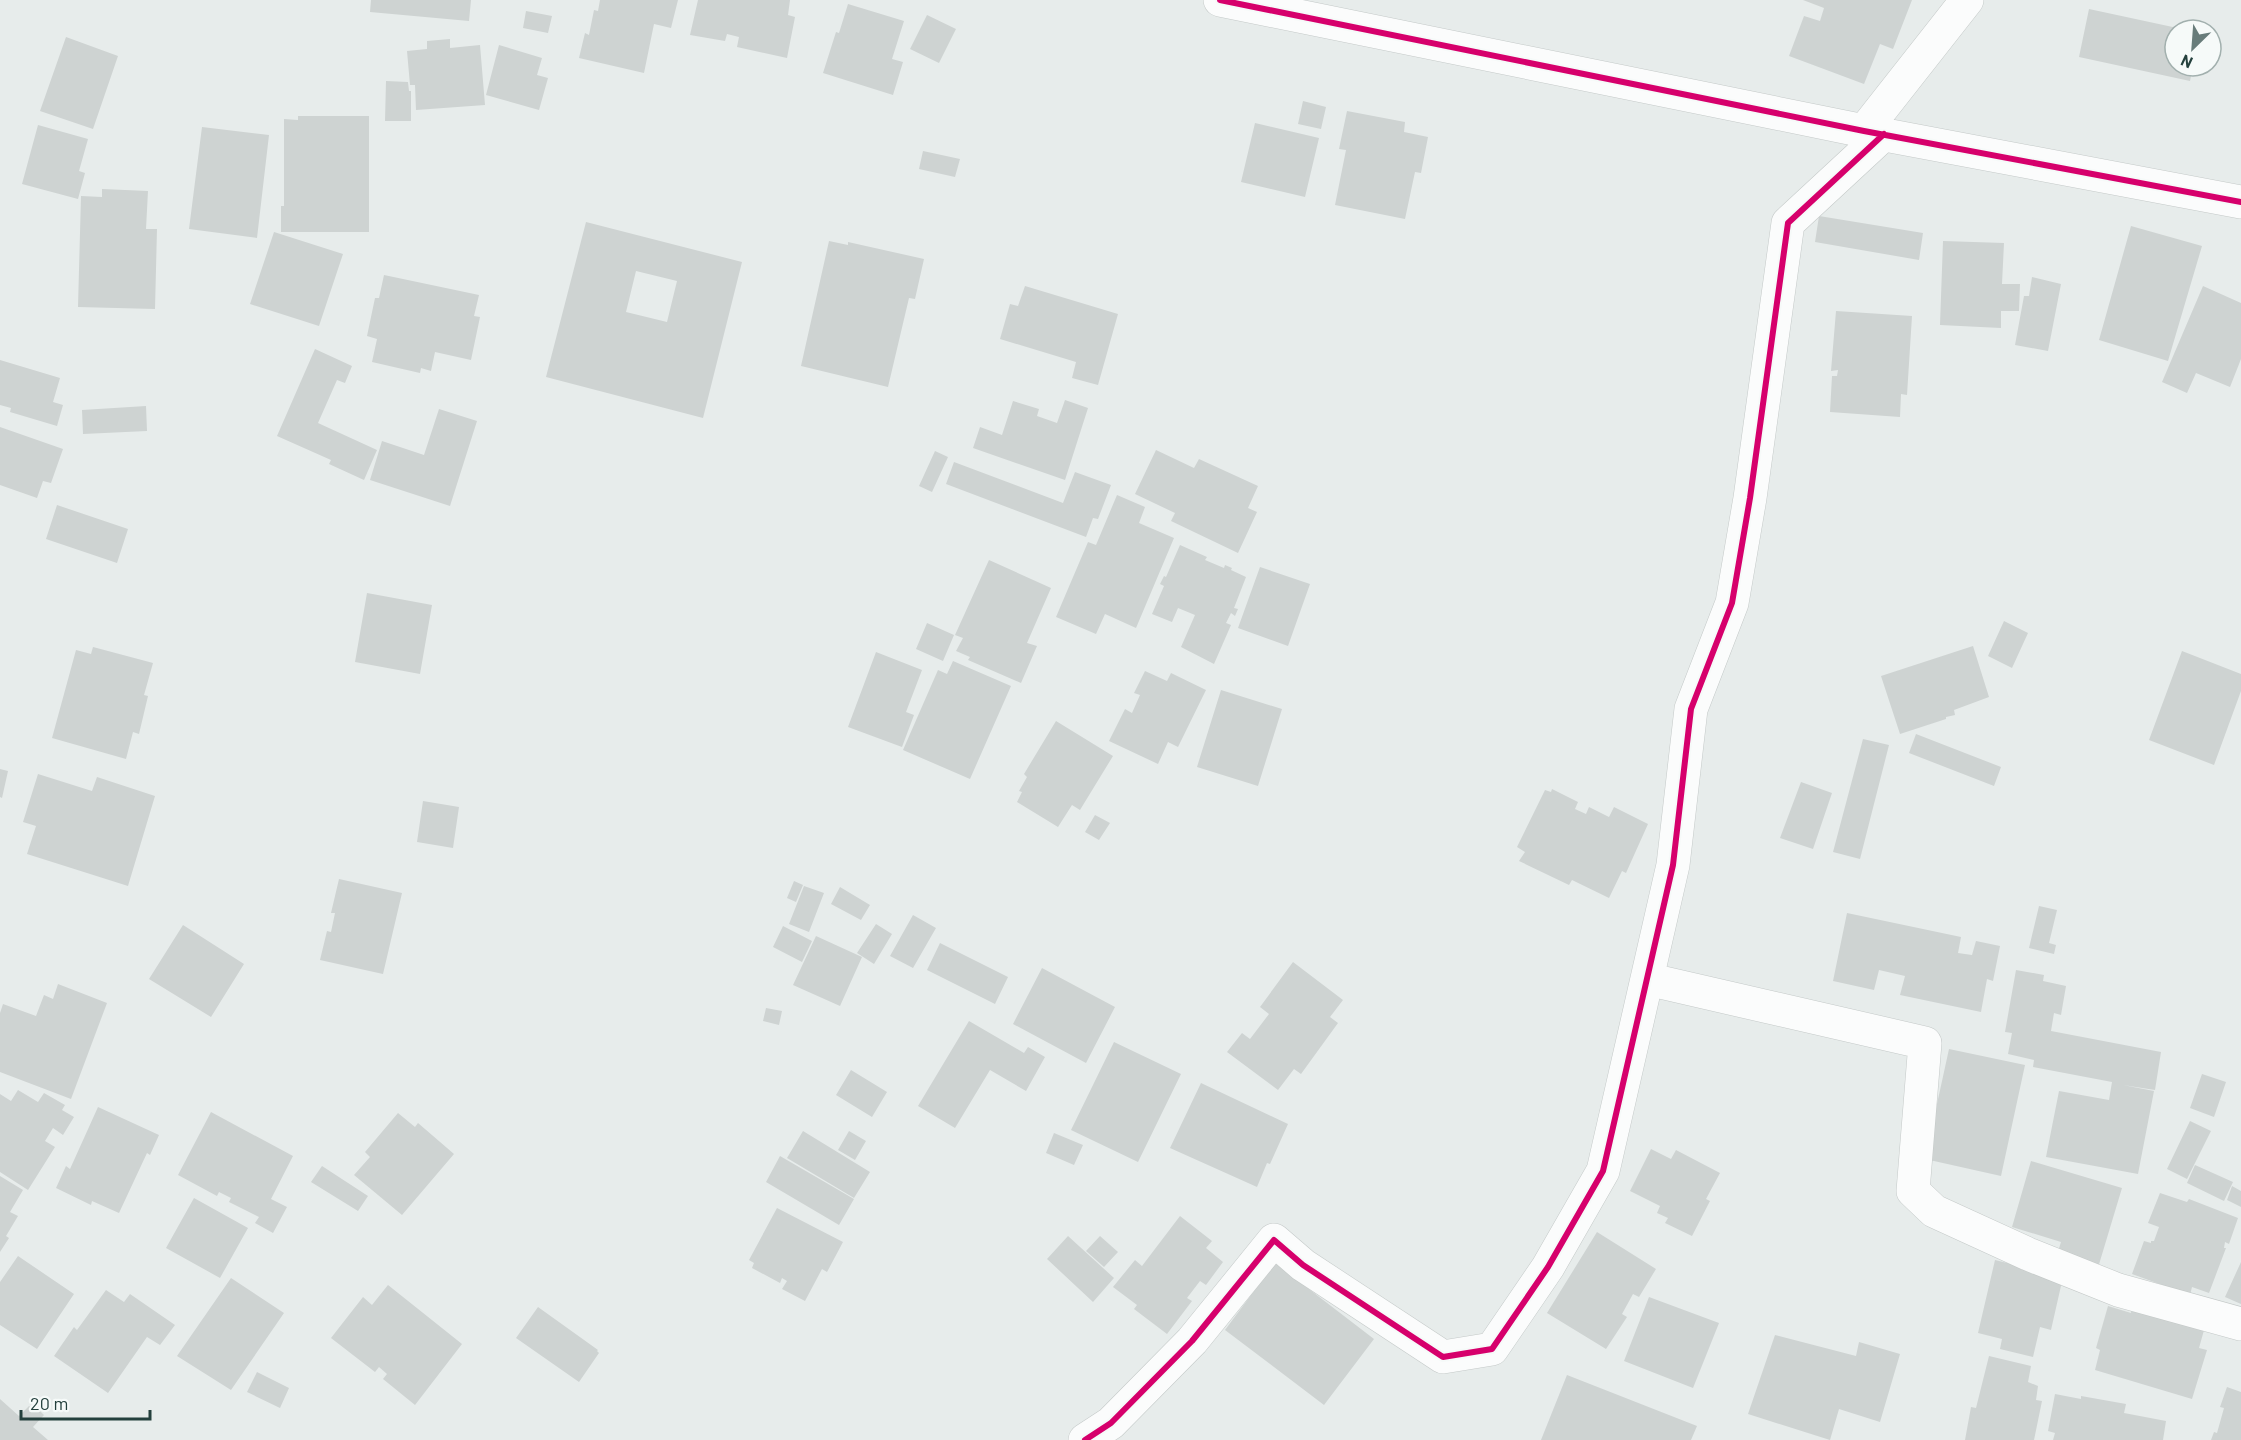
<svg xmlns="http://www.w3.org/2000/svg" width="2241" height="1440" viewBox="0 0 2241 1440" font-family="Barlow,sans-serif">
<rect width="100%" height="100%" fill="#e7eceb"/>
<!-- building -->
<path fill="#ced3d2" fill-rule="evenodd" d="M 371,0 L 471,0 L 469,21 L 370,12 Z
M 600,0 L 678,0 L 671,28 L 654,24 L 644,73 L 579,58 L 585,33 L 589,35 L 594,10 L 598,11 Z
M 698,0 L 790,0 L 788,15 L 795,17 L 787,58 L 737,47 L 739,37 L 727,34 L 725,41 L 690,35 Z
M 1803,0 L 1912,0 L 1893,49 L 1880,44 L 1864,84 L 1789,56 L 1804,16 L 1820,21 L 1824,8 Z
M 848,4 L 904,21 L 892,59 L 903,62 L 893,95 L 823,73 L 836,32 L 839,33 Z
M 2089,9 L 2182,29 L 2175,30 L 2175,66 L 2193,66 L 2190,81 L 2079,57 Z
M 526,11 L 552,16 L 548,33 L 523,28 Z
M 927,15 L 956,29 L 939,63 L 910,49 Z
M 66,37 L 118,56 L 93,129 L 40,111 Z
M 450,39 L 450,48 L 480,45 L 485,105 L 416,110 L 415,85 L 410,85 L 407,51 L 427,49 L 427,41 Z
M 499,45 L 542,58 L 537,75 L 548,78 L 539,110 L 486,95 Z
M 386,81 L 408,82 L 409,91 L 411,91 L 411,121 L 385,121 Z
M 1303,101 L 1326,107 L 1321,129 L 1298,124 Z
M 1347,111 L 1405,122 L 1404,132 L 1428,137 L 1421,173 L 1415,172 L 1405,219 L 1335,205 L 1346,150 L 1339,149 Z
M 298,116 L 369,116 L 369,232 L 281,232 L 281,206 L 284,206 L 284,119 L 298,120 Z
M 1255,123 L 1319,138 L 1305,197 L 1241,182 Z
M 38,125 L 88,139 L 79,171 L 85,173 L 78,199 L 22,184 Z
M 202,127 L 269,135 L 257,238 L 189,229 Z
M 923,151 L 960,159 L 955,177 L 919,169 Z
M 102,189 L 148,191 L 146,229 L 157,229 L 155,309 L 78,307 L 81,196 L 102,197 Z
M 1819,216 L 1923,233 L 1919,260 L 1815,242 Z
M 586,222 L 742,262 L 703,418 L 546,377 ZM 636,271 L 677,281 L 667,322 L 626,312 Z
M 2131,226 L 2202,246 L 2168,361 L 2099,340 Z
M 274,232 L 343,254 L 319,326 L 250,304 Z
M 829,241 L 848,245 L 848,242 L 924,259 L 915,299 L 909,298 L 888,387 L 801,366 Z
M 1943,241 L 2004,243 L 2002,284 L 2020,284 L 2019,311 L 2001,311 L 2001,328 L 1940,325 Z
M 384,275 L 479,295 L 474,316 L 480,317 L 471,360 L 435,352 L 431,371 L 421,368 L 420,373 L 372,362 L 377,339 L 367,336 L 375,298 L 379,298 Z
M 2032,277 L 2061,284 L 2048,351 L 2015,345 L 2024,296 L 2029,296 Z
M 1025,286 L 1118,314 L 1098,385 L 1072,378 L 1076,362 L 1000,339 L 1010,304 L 1018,306 Z
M 2203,286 L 2241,303 L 2241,359 L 2230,387 L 2196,373 L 2187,393 L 2162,382 Z
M 1836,311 L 1912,316 L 1907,395 L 1901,394 L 1900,417 L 1830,412 L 1832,376 L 1837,376 L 1838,370 L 1831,371 Z
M 315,349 L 352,366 L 345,383 L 337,380 L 318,423 L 377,450 L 364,480 L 329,464 L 331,460 L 277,436 Z
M 0,360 L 60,378 L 53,402 L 63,405 L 57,426 L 10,412 L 11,408 L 0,405 Z
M 1065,400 L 1088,408 L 1065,480 L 973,448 L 980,427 L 1002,435 L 1013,401 L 1039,409 L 1037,416 L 1057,423 Z
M 146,406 L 147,431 L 83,434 L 82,410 Z
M 439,409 L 477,421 L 450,506 L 370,480 L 382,441 L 424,455 Z
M 0,427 L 63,449 L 51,483 L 43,481 L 37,498 L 0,485 Z
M 1156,450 L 1194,468 L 1199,459 L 1258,486 L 1248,508 L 1257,512 L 1238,553 L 1171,521 L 1175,513 L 1135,494 Z
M 935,451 L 948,457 L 932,492 L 919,486 Z
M 954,462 L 1063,503 L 1075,472 L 1111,485 L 1098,519 L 1093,518 L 1086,537 L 946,484 Z
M 1117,495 L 1145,507 L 1139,523 L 1174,538 L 1136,628 L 1105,614 L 1096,634 L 1056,617 L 1088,542 L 1096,545 Z
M 57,505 L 128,529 L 117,563 L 46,539 Z
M 1180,545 L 1207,557 L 1205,560 L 1224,568 L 1225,565 L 1232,568 L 1231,570 L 1246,577 L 1234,608 L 1238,609 L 1235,616 L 1231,613 L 1226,623 L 1231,625 L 1214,664 L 1181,647 L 1195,615 L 1178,608 L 1172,622 L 1152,614 L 1164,586 L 1160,584 L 1164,576 L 1166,577 Z
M 989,560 L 1051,588 L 1027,643 L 1037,646 L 1021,683 L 968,660 L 970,657 L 956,651 L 963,638 L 955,635 Z
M 1260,567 L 1310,584 L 1288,646 L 1238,628 Z
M 367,593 L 432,605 L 420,674 L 355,662 Z
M 2004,621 L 2028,633 L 2012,668 L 1988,656 Z
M 927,623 L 954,635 L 943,661 L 916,649 Z
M 1973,646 L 1989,697 L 1954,710 L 1955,715 L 1946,717 L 1946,719 L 1900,734 L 1881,676 Z
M 93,647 L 153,663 L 144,695 L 148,696 L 139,734 L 133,732 L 126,759 L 52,738 L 76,650 L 91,654 Z
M 2182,651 L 2241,674 L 2241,691 L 2214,765 L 2149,740 Z
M 876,652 L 922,670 L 906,712 L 914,715 L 902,747 L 848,727 Z
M 953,661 L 1011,686 L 970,779 L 903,750 L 938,670 L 947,674 Z
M 1145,671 L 1167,681 L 1171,673 L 1206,690 L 1178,747 L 1168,742 L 1158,764 L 1109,741 L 1125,709 L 1132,713 L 1140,695 L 1134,693 Z
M 1221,690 L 1282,709 L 1258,786 L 1197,767 Z
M 1056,721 L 1113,756 L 1080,810 L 1072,805 L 1058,827 L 1017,802 L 1022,792 L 1019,791 L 1027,777 L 1024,774 Z
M 1916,734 L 2001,767 L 1994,786 L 1909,753 Z
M 1863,739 L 1889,745 L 1860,859 L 1833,852 Z
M 0,769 L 8,771 L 2,798 L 0,797 Z
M 38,774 L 92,791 L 97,777 L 155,796 L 128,886 L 27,854 L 36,826 L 23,822 Z
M 1801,782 L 1832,793 L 1813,849 L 1780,838 Z
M 1552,789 L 1578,802 L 1575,809 L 1586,814 L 1589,807 L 1609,817 L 1614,807 L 1648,824 L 1626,873 L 1622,871 L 1609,898 L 1572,880 L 1569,885 L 1519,861 L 1525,852 L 1517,847 L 1545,790 L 1551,792 Z
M 423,801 L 459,807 L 453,848 L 417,842 Z
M 1095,815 L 1110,823 L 1099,840 L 1085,832 Z
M 339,879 L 402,893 L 383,974 L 320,960 L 327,931 L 331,932 L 335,913 L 331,913 Z
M 794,881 L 803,885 L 796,902 L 787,898 Z
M 804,886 L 824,893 L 809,932 L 789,924 Z
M 840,887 L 870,905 L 861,920 L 831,904 Z
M 2039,906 L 2057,910 L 2049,943 L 2056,945 L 2054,954 L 2029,948 Z
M 1847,913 L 1961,937 L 1958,953 L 1972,955 L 1976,941 L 2000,946 L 1993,981 L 1987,979 L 1981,1012 L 1900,995 L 1905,976 L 1879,970 L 1874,990 L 1833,981 Z
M 913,915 L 936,928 L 913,968 L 890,956 Z
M 876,924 L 892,934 L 874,964 L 857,953 Z
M 183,925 L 244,964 L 211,1017 L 149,979 Z
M 783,926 L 812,941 L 802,962 L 773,947 Z
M 816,936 L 862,957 L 840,1006 L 793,985 Z
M 940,943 L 1008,977 L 995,1004 L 927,970 Z
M 1293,962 L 1343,1000 L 1330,1017 L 1338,1023 L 1301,1074 L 1294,1069 L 1278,1090 L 1227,1052 L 1242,1033 L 1250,1039 L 1269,1014 L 1260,1007 Z
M 1042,968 L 1115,1007 L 1086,1063 L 1013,1024 Z
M 2016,970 L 2044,975 L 2043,981 L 2066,986 L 2061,1015 L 2054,1013 L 2051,1031 L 2161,1052 L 2155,1090 L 2123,1085 L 2154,1091 L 2138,1174 L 2046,1157 L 2059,1091 L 2109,1100 L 2112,1082 L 2033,1067 L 2034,1060 L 2008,1054 L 2012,1033 L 2005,1032 Z
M 58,984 L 107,1003 L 71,1099 L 0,1072 L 0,1013 L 3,1004 L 36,1016 L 44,995 L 53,999 Z
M 766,1008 L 782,1011 L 779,1025 L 763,1021 Z
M 969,1021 L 1024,1053 L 1028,1047 L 1045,1057 L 1026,1091 L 990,1070 L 955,1128 L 918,1106 Z
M 1114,1042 L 1181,1074 L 1138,1162 L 1071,1130 Z
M 1949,1049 L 2025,1065 L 2001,1176 L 1925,1159 Z
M 851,1070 L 887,1092 L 872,1117 L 836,1095 Z
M 2202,1074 L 2226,1082 L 2214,1117 L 2190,1108 Z
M 1201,1083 L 1288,1124 L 1270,1164 L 1267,1163 L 1257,1187 L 1170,1148 Z
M 18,1090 L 38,1102 L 44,1093 L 65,1105 L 62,1110 L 74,1117 L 63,1135 L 53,1128 L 45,1141 L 55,1147 L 28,1190 L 0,1172 L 0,1094 L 11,1101 Z
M 98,1107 L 159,1135 L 150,1155 L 147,1153 L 119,1213 L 92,1201 L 91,1205 L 56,1188 L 66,1166 L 70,1169 Z
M 211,1112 L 293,1156 L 271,1199 L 287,1207 L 273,1233 L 255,1223 L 259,1217 L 229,1202 L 231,1198 L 219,1192 L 217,1196 L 178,1175 Z
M 398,1113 L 415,1127 L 418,1123 L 454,1154 L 402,1215 L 354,1175 L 370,1157 L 365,1152 Z
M 2190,1121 L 2211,1131 L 2187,1179 L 2167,1169 Z
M 803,1131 L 870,1172 L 854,1198 L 787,1158 Z
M 849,1131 L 866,1141 L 855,1160 L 838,1150 Z
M 1054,1133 L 1083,1145 L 1074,1165 L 1046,1153 Z
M 1651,1149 L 1671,1159 L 1676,1150 L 1720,1173 L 1706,1199 L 1710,1201 L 1692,1236 L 1665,1223 L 1668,1218 L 1657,1213 L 1660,1206 L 1630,1191 Z
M 780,1156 L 854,1199 L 839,1225 L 766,1182 Z
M 2031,1161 L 2122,1188 L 2097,1271 L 2056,1258 L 2061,1242 L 2012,1227 Z
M 2195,1165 L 2233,1182 L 2224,1201 L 2187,1183 Z
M 322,1166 L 368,1196 L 358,1211 L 311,1182 Z
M 0,1176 L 23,1190 L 10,1212 L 18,1216 L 6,1236 L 9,1238 L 0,1252 Z
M 2232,1186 L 2241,1191 L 2241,1207 L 2227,1200 Z
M 2160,1193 L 2187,1202 L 2189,1199 L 2238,1218 L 2229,1244 L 2225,1242 L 2224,1248 L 2226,1248 L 2209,1293 L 2192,1287 L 2190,1295 L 2132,1274 L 2144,1241 L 2151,1243 L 2151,1241 L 2154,1241 L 2159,1227 L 2148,1223 Z
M 194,1198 L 248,1228 L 220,1278 L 166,1248 Z
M 777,1208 L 843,1242 L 827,1272 L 822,1269 L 805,1301 L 782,1289 L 787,1281 L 782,1278 L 780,1283 L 752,1268 L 754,1263 L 749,1260 Z
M 1180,1216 L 1212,1241 L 1206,1248 L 1223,1262 L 1206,1285 L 1200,1281 L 1187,1298 L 1192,1301 L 1167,1334 L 1134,1309 L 1137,1305 L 1113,1287 L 1135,1260 L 1142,1266 Z
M 1597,1232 L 1656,1269 L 1639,1297 L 1633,1294 L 1622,1314 L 1627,1317 L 1606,1349 L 1547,1313 Z
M 1068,1236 L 1114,1278 L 1093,1302 L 1047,1259 Z
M 1100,1236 L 1118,1252 L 1104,1267 L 1086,1251 Z
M 18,1256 L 74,1294 L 37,1349 L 0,1325 L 0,1282 Z
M 1995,1260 L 2063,1277 L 2051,1330 L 2040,1327 L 2033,1357 L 2000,1349 L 2002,1339 L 1978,1333 Z
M 2241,1262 L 2241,1304 L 2225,1297 Z
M 1275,1263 L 1374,1339 L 1324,1405 L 1225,1330 Z
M 231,1278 L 284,1313 L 231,1390 L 177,1356 Z
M 388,1285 L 462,1344 L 415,1405 L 383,1379 L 387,1374 L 379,1367 L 375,1372 L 331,1338 L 363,1297 L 372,1305 Z
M 106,1290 L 124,1302 L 130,1294 L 175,1325 L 160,1345 L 147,1337 L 108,1393 L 54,1356 L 74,1327 L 77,1330 Z
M 1649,1297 L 1719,1323 L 1693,1388 L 1624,1361 Z
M 2133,1303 L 2206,1323 L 2199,1348 L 2207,1350 L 2192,1399 L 2095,1370 L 2100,1350 L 2096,1348 L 2108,1306 L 2131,1313 Z
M 538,1307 L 598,1350 L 597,1351 L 599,1353 L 579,1382 L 516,1338 Z
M 1775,1335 L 1856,1356 L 1859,1342 L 1900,1354 L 1880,1422 L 1839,1409 L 1830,1440 L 1748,1414 Z
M 1989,1356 L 2031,1366 L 2028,1382 L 2038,1386 L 2036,1400 L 2042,1401 L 2034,1440 L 1965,1440 L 1971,1407 L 1976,1408 Z
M 257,1372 L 289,1388 L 280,1408 L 247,1392 Z
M 1567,1375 L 1697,1426 L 1691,1440 L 1541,1440 Z
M 2227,1387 L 2241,1392 L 2241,1440 L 2211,1440 L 2214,1432 L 2217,1433 L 2224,1408 L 2220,1407 Z
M 2055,1394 L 2081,1399 L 2081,1396 L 2126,1404 L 2124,1413 L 2166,1421 L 2163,1440 L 2053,1440 L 2055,1433 L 2048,1431 Z
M 0,1399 L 19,1416 L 29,1406 L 34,1410 L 37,1408 L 44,1415 L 33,1427 L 48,1440 L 0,1440 Z"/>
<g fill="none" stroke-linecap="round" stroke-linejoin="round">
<!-- minor casing -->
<g stroke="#c4c9c8" stroke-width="34">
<path id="minor" d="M 1220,0 L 1864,131 L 2241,202
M 1864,131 L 1967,0
M 1647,979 L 1925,1043 L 1913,1191 L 1934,1211 L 2028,1254 L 2118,1290 L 2241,1324
M 1085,1440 L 1111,1423 L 1192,1341 L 1274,1240 L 1303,1265 L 1443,1357 L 1492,1349 L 1548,1267 L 1603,1171 L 1673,865 L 1691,709 L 1732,603 L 1750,498 L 1788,223 L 1884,134"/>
</g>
<!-- minor -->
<use href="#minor" stroke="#fbfcfc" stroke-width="33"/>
<!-- cycleway casing -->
<g stroke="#f6faf9" stroke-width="10">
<path id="cycleway" d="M 1220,0 L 1864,131 L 2241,202
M 1085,1440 L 1111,1423 L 1192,1341 L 1274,1240 L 1303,1265 L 1443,1357 L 1492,1349 L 1548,1267 L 1603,1171 L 1673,865 L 1691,709 L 1732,603 L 1750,498 L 1788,223 L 1884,134"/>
</g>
<!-- cycleway -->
<use href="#cycleway" stroke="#d6006c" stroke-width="6"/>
</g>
<!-- north arrow -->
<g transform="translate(2193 48) rotate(205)"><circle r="28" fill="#f6faf9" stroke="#a2b0ae" stroke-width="1.5"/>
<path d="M0-4.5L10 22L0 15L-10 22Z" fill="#687c7a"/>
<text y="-9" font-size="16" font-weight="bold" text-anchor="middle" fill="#24403d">N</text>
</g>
<!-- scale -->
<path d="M21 1410v9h129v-9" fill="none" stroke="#24403d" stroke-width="3"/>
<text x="30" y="1410" font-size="18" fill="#24403d" stroke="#f6faf9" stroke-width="4.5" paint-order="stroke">20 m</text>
</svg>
